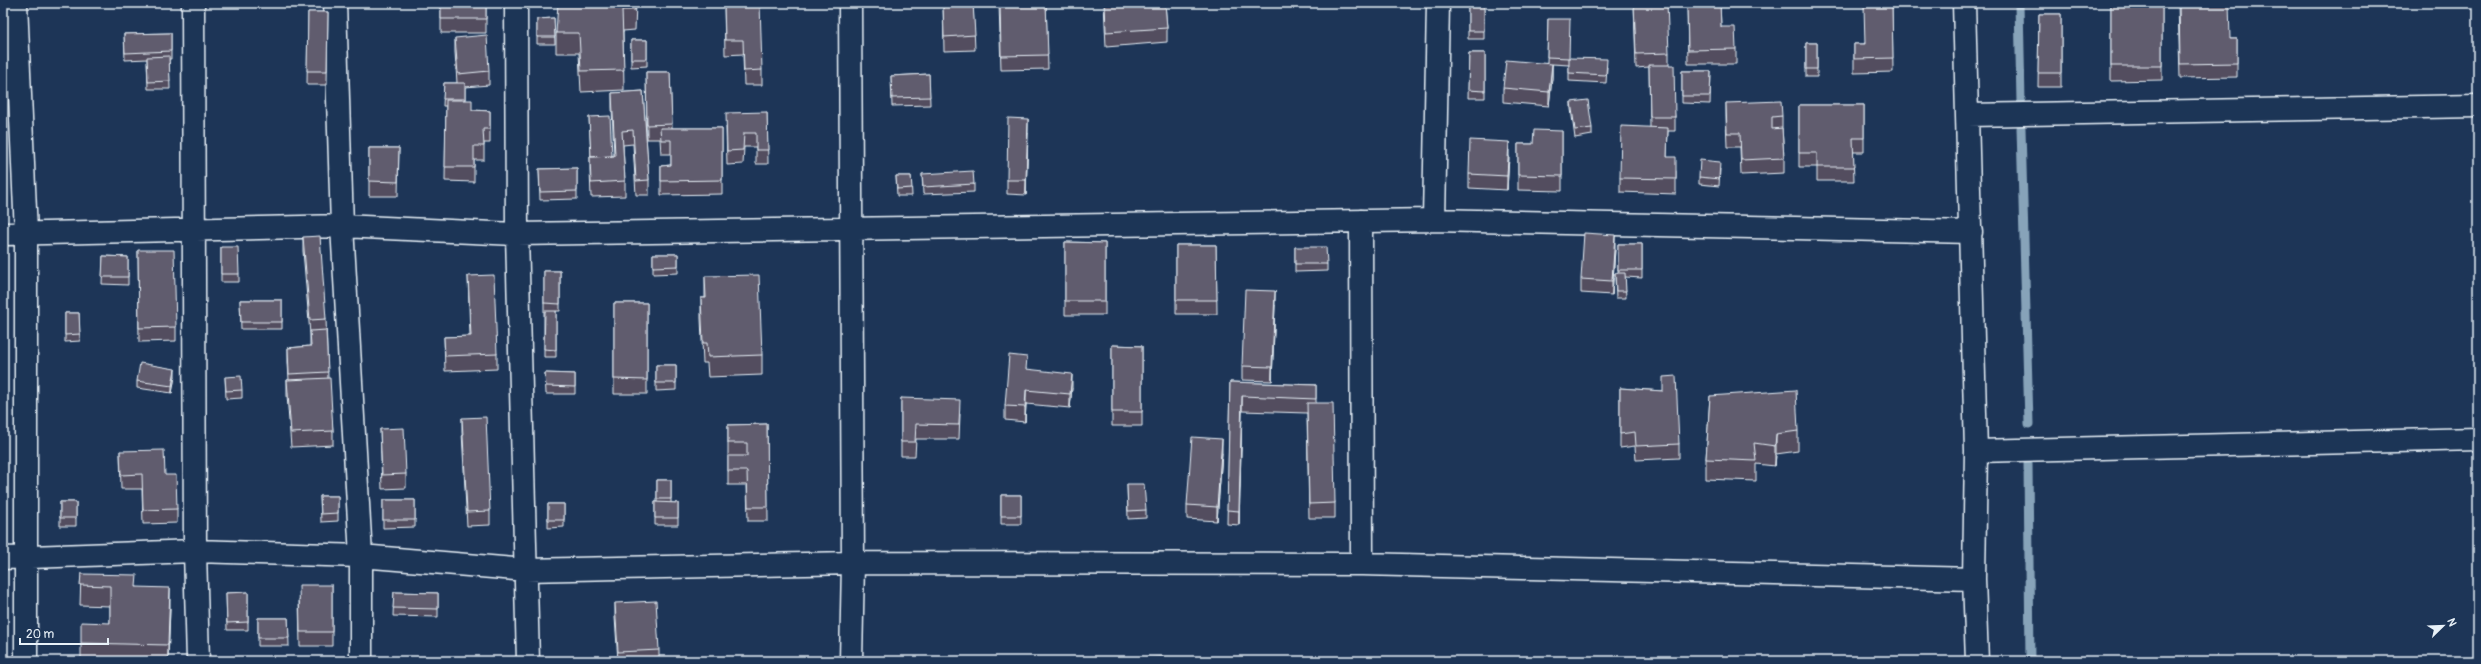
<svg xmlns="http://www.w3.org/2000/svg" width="2481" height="664" viewBox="0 0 2481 664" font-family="Pangolin,sans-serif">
<rect width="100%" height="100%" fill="#1d3557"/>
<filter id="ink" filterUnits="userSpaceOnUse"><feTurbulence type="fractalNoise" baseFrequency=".025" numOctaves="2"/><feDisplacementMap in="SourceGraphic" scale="8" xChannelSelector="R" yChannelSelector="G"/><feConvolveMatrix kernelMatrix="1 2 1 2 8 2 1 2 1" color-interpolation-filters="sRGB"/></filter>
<g filter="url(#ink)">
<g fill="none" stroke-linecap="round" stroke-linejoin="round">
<!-- stream -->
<path stroke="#87a3b9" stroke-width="9" d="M 2019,3 L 2021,103
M 2021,128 L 2029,424
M 2028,463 L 2030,661"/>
<!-- minor casing -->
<g stroke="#e8f1f8" stroke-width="25">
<path id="minor" d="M 16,3 L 26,233 L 26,661
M 193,3 L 195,551 L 198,661
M 335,3 L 342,226 L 361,556 L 361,661
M 516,3 L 517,234 L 528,661
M 850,3 L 853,563 L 851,661
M 1964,3 L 1976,451 L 1974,579 L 1977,661
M 1968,115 L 2478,106
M 1434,220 L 1438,3
M 1361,221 L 1362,564
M 3,234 L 342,226 L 517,234 L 1434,220 L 1971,232
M 1976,451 L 2478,439
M 3,558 L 195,551 L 361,556 L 526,570 L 853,563 L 1362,564 L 1974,579"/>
</g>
<!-- minor -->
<use href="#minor" stroke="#1d3557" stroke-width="22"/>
</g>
<!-- wall -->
<path fill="#534e5f" stroke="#e8f1f8" d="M 441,3 L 486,3 L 486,33 L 441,33 Z
M 636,3 L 635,30 L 623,31 L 624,90 L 581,92 L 579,53 L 556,53 L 556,33 Z
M 724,3 L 762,70 L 762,85 L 744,85 L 743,54 L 725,55 Z
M 943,3 L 973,3 L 975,50 L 944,51 Z
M 999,3 L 1046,3 L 1048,69 L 1001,70 Z
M 1104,3 L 1165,3 L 1167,28 L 1167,42 L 1106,47 Z
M 1634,3 L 1669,53 L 1669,65 L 1675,117 L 1675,131 L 1668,131 L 1667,157 L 1676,171 L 1676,194 L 1620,192 L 1620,178 L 1650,127 L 1649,67 L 1636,68 Z
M 1687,3 L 1720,3 L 1721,27 L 1736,49 L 1736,64 L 1688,64 Z
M 2178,3 L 2230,39 L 2237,39 L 2237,77 L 2180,78 Z
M 1468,4 L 1484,4 L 1484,39 L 1468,39 Z
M 1892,5 L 1893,72 L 1854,73 L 1854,44 L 1864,44 Z
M 2111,5 L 2162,5 L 2162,80 L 2111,81 Z
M 308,12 L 328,12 L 327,85 L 307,85 Z
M 2039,14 L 2061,14 L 2061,87 L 2038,87 Z
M 554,18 L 555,44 L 537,44 L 537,19 Z
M 1548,19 L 1569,58 L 1607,67 L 1606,83 L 1569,81 L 1569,65 L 1552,64 L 1552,78 L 1549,106 L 1503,102 L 1503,88 L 1547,63 Z
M 171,33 L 171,59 L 169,59 L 170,89 L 148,89 L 147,59 L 125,60 L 124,34 Z
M 455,38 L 489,71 L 489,85 L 465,87 L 465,100 L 472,110 L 490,111 L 490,143 L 484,143 L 484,160 L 474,160 L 474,182 L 445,181 L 446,106 L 443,106 L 444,83 L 457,83 L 455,52 Z
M 631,40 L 647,40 L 647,66 L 631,67 Z
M 1806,43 L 1817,43 L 1817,77 L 1806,77 Z
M 1469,53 L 1485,53 L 1485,98 L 1468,98 Z
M 1682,71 L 1711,71 L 1710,104 L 1682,103 Z
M 646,72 L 670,72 L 672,128 L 722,128 L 722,194 L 661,195 L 661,166 L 671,165 L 671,154 L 661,154 L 660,139 L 647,139 Z
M 929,74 L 930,105 L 892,106 L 891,76 Z
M 643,91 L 649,180 L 649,195 L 636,195 L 633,144 L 623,145 L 625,181 L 625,196 L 591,197 L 590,171 L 590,157 L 591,157 L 589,117 L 612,156 L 614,156 L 612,107 L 612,93 Z
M 1571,102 L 1592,128 L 1592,135 L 1575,138 L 1571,109 Z
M 1726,103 L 1782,116 L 1782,128 L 1784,158 L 1784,173 L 1741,175 L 1740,147 L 1727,147 L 1726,117 Z
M 1799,105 L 1864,105 L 1864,152 L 1853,152 L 1854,181 L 1817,181 L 1817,167 L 1799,167 Z
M 767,112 L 768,164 L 756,164 L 756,147 L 744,147 L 743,164 L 727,165 L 726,127 Z
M 1562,131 L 1562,191 L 1518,190 L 1518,144 L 1533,144 Z
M 1028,133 L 1026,195 L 1007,194 L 1007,180 Z
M 369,148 L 399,148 L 398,196 L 369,196 Z
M 1509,156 L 1507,190 L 1469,188 L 1469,174 Z
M 577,168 L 577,199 L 540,200 L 539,169 Z
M 1720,169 L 1719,186 L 1699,184 L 1699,177 Z
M 922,174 L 974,184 L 974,192 L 923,194 Z
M 896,176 L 911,176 L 912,196 L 897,196 Z
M 303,237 L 326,319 L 328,378 L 333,431 L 333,445 L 291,447 L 287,395 L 287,380 L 289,380 L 288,362 L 288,348 L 310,346 L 310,334 L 303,251 Z
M 1065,242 L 1105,243 L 1105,315 L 1065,315 Z
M 1618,244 L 1642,244 L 1642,278 L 1625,277 L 1626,298 L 1616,298 L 1615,273 L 1618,273 Z
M 1176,245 L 1216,245 L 1217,314 L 1176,314 Z
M 221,247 L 239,274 L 239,282 L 221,282 Z
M 1295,247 L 1327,264 L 1327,271 L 1295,272 Z
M 1615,249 L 1612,295 L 1581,293 L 1581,279 Z
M 138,250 L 176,327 L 176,341 L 139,342 Z
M 653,254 L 678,254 L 678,273 L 653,274 Z
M 103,256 L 128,257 L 128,285 L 102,284 Z
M 544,271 L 560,271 L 560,311 L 556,311 L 556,357 L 544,357 Z
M 468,276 L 497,354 L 497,369 L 445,371 L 444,337 L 470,336 Z
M 705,276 L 762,355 L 762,375 L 708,377 L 707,363 L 703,363 L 701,318 L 701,298 L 705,298 Z
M 240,300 L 282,300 L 282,329 L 241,329 Z
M 614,303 L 647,303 L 647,394 L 614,394 Z
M 1275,305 L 1272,381 L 1242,380 L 1242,366 Z
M 65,313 L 79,313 L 80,341 L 65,342 Z
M 1112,345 L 1142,346 L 1142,426 L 1112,426 Z
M 656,365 L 676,365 L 676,390 L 656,391 Z
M 1027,370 L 1072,388 L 1070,408 L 1026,404 L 1025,422 L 1005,420 L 1005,406 Z
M 545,373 L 575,374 L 575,394 L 546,394 Z
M 175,376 L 172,393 L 137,388 L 137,381 Z
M 225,377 L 242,390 L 242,398 L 226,399 Z
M 1230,382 L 1316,385 L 1316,403 L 1335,503 L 1335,518 L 1309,518 L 1307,413 L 1242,411 L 1239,525 L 1227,524 Z
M 1620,388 L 1663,391 L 1679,444 L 1679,458 L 1636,460 L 1635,446 L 1620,448 Z
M 1710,396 L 1798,431 L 1798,451 L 1776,454 L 1775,466 L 1756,464 L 1756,481 L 1706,479 L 1706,459 Z
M 901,398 L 960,414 L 959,439 L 916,439 L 915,456 L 901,456 Z
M 462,418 L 490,511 L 490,525 L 467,526 L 462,432 Z
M 767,424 L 768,521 L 748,521 L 747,485 L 728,485 L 728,425 Z
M 380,429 L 406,474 L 406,488 L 382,489 Z
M 120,451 L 165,475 L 177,509 L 177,523 L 143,524 L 142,489 L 121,489 Z
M 1222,453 L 1217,521 L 1187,519 L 1187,505 Z
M 657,480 L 671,480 L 671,503 L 678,503 L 678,525 L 655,525 L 655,502 L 657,502 Z
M 1127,484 L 1146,510 L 1146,518 L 1128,519 Z
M 1001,495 L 1021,495 L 1021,524 L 1001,524 Z
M 320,496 L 338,496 L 338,521 L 321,522 Z
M 383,500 L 415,500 L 415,527 L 383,528 Z
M 60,502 L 76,502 L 76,526 L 60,526 Z
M 548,504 L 564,504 L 564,527 L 548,528 Z
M 81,574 L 137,587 L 170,608 L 168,661 L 81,661 L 81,643 L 110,623 L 110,606 L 80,605 Z
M 332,585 L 332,646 L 300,646 L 299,599 Z
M 248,592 L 248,630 L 227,630 L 226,593 Z
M 394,592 L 438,593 L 438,617 L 393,616 Z
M 615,603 L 659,650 L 659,661 L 618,661 L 615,617 Z
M 258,618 L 288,618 L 289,646 L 258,646 Z"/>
<!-- shaded-wall -->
<path fill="#43404d" stroke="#e8f1f8" d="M 1552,64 L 1552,78 L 1549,106 L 1549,92 Z
M 1028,119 L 1028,133 L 1026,195 L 1026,180 Z
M 1509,142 L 1509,156 L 1507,190 L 1507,176 Z
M 1615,235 L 1615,249 L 1612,295 L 1612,281 Z
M 1275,291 L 1275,305 L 1272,381 L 1272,367 Z
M 175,369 L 175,376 L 172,393 L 172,386 Z
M 1072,374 L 1072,388 L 1070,408 L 1070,394 Z
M 1026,390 L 1026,404 L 1025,422 L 1025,407 Z
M 1242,396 L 1242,411 L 1239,525 L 1239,511 Z
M 1776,434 L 1776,454 L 1775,466 L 1775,446 Z
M 1222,439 L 1222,453 L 1217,521 L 1217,507 Z
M 170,588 L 170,608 L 168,661 L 168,645 Z"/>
<!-- building -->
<path fill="#605b6e" stroke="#e8f1f8" d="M 441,3 L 486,3 L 486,19 L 441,19 Z
M 558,3 L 636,3 L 635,10 L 622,10 L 624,70 L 581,71 L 579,33 L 556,33 Z
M 724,3 L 760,3 L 762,70 L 744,71 L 743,40 L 725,40 Z
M 943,3 L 973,3 L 975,35 L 944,37 Z
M 1000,3 L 1046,3 L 1048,55 L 1001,56 Z
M 1105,3 L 1165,3 L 1167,28 L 1106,32 Z
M 1634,3 L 1667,3 L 1669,53 L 1636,54 Z
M 1687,3 L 1720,3 L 1721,27 L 1735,27 L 1736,49 L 1688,50 Z
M 2179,3 L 2229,3 L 2230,39 L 2237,39 L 2237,63 L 2180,64 Z
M 1468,4 L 1484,4 L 1484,31 L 1468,31 Z
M 1892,5 L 1893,58 L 1854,59 L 1854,44 L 1865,44 L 1864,6 Z
M 2111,5 L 2162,5 L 2162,66 L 2111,66 Z
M 308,12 L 328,12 L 327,71 L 307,71 Z
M 2039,14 L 2061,14 L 2061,73 L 2038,73 Z
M 554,18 L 555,37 L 537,37 L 537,19 Z
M 1548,19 L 1570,19 L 1569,58 L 1547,57 Z
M 171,33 L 171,51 L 125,53 L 124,34 Z
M 487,35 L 489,71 L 458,74 L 455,38 Z
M 631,40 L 647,40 L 647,59 L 631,59 Z
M 1806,43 L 1817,43 L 1817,69 L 1806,69 Z
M 1469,53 L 1485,53 L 1485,91 L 1468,90 Z
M 169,56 L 170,81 L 148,82 L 147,57 Z
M 1569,58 L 1607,59 L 1606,75 L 1569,73 Z
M 1506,60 L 1552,64 L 1549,92 L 1503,88 Z
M 1649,65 L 1674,65 L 1675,117 L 1650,117 Z
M 1682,71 L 1711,71 L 1710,96 L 1682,96 Z
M 646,72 L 670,72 L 672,124 L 647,125 Z
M 929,74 L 930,97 L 892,98 L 891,76 Z
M 444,83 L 465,83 L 465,99 L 443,99 Z
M 643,91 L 649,180 L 636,181 L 633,130 L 622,131 L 625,181 L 591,183 L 590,157 L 615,156 L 612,93 Z
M 446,100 L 472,100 L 472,110 L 490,111 L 490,129 L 483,129 L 484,146 L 474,146 L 474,167 L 445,167 Z
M 1588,100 L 1592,128 L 1575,130 L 1571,102 Z
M 1781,101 L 1782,116 L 1772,117 L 1772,129 L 1782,128 L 1784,158 L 1741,160 L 1740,133 L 1727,133 L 1726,103 Z
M 1799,105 L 1864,105 L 1864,138 L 1853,138 L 1854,167 L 1817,167 L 1817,153 L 1799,153 Z
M 767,112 L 768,150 L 756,150 L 756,133 L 744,133 L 743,150 L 727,151 L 726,113 Z
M 610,116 L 612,156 L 591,157 L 589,117 Z
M 1008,118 L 1028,119 L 1026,180 L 1007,180 Z
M 1621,126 L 1668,128 L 1667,157 L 1676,157 L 1676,179 L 1620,178 Z
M 660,128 L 722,128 L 722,180 L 661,181 L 661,166 L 671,165 L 671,140 L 661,140 Z
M 1534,130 L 1562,131 L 1562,176 L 1518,175 L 1518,144 L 1533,144 Z
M 1470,140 L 1509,142 L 1507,176 L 1469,174 Z
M 369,148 L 399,148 L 398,182 L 369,181 Z
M 1700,160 L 1720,162 L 1719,179 L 1699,177 Z
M 577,168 L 577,191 L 540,192 L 539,169 Z
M 973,171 L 974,184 L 923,187 L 922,174 Z
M 896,176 L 911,176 L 912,188 L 897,189 Z
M 1584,233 L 1615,235 L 1612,281 L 1581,279 Z
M 320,236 L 326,319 L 310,320 L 303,237 Z
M 1065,242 L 1105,243 L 1105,301 L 1065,301 Z
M 1618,244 L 1642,244 L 1642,270 L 1618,270 Z
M 1176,245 L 1216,245 L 1217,300 L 1176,300 Z
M 221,247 L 238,247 L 239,274 L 221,274 Z
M 1295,247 L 1326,247 L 1327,264 L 1295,264 Z
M 138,250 L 174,250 L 176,327 L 139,328 Z
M 653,254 L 678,254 L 678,266 L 653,267 Z
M 103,256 L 128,257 L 128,277 L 102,277 Z
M 544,271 L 560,271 L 560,304 L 544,303 Z
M 1615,273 L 1625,273 L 1626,291 L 1616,291 Z
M 494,275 L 497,354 L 445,356 L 444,337 L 471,336 L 468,276 Z
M 759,275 L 762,355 L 708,357 L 707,343 L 703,343 L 701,298 L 706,298 L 705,276 Z
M 1245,290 L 1275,291 L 1272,367 L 1242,366 Z
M 240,300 L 282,300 L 282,322 L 241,322 Z
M 614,303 L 647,303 L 647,380 L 614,379 Z
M 545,311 L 556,311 L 556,350 L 544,349 Z
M 65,313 L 79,313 L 80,334 L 65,335 Z
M 326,330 L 328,372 L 289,374 L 288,348 L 311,346 L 310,331 Z
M 1112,345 L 1142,346 L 1142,412 L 1112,412 Z
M 1009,355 L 1027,357 L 1026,369 L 1072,374 L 1070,394 L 1026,390 L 1025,407 L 1005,406 Z
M 140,363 L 175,369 L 172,386 L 137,381 Z
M 656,365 L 676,365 L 676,383 L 656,383 Z
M 545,373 L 575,374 L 575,387 L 546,386 Z
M 241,376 L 242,390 L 226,391 L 225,377 Z
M 1676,376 L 1679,444 L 1636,446 L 1635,432 L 1620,434 L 1620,388 L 1663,391 L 1663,377 Z
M 330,378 L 333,431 L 291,433 L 287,380 Z
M 1230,382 L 1316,385 L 1316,399 L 1242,396 L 1239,511 L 1227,510 Z
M 1796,390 L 1798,431 L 1776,434 L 1775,446 L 1754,443 L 1756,461 L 1706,459 L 1710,396 Z
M 901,398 L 960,400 L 959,425 L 916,424 L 915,442 L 901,442 Z
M 1307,403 L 1333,403 L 1335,503 L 1309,504 Z
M 486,417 L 490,511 L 467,512 L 462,418 Z
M 767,424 L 768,507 L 748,507 L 747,471 L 728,471 L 728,456 L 747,456 L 747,443 L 728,443 L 728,425 Z
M 404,428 L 406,474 L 382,475 L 380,429 Z
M 1192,437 L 1222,439 L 1217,507 L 1187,505 Z
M 164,450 L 165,475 L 176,475 L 177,509 L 143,510 L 142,474 L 121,475 L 120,451 Z
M 657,480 L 671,480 L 671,499 L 657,499 Z
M 1127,484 L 1144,484 L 1146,510 L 1128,511 Z
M 1001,495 L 1021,495 L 1021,516 L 1001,516 Z
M 320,496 L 338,496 L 338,513 L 321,514 Z
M 383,500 L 415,500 L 415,520 L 383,520 Z
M 60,502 L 76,502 L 76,518 L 60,518 Z
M 655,502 L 678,503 L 678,518 L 655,518 Z
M 548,504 L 564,504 L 564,520 L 548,520 Z
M 81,574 L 137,575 L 136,587 L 170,588 L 168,645 L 81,643 L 81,622 L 110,623 L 110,586 L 80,585 Z
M 299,585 L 332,585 L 332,632 L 300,632 Z
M 248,592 L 248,622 L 227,623 L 226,593 Z
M 394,592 L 438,593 L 438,609 L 393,608 Z
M 656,601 L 659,650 L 618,652 L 615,603 Z
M 258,618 L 288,618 L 289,638 L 258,638 Z
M 1163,657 L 1163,661 L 1119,661 L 1119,659 Z"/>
</g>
<!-- margin -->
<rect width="2481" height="664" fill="none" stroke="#1d3557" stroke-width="16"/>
<rect x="8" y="8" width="2465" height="648" fill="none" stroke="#e8f1f8" stroke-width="1.5" filter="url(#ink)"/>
<!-- north arrow -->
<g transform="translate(2443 626) rotate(67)" stroke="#1d3557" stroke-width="3" paint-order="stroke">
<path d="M0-3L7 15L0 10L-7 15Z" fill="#e8f1f8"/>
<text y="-6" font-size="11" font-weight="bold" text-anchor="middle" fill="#e8f1f8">N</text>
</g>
<!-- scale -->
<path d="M20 638v6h88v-6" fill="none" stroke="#e8f1f8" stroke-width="2"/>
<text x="26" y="638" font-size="12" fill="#e8f1f8" stroke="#1d3557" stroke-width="3" paint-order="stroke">20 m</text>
</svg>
